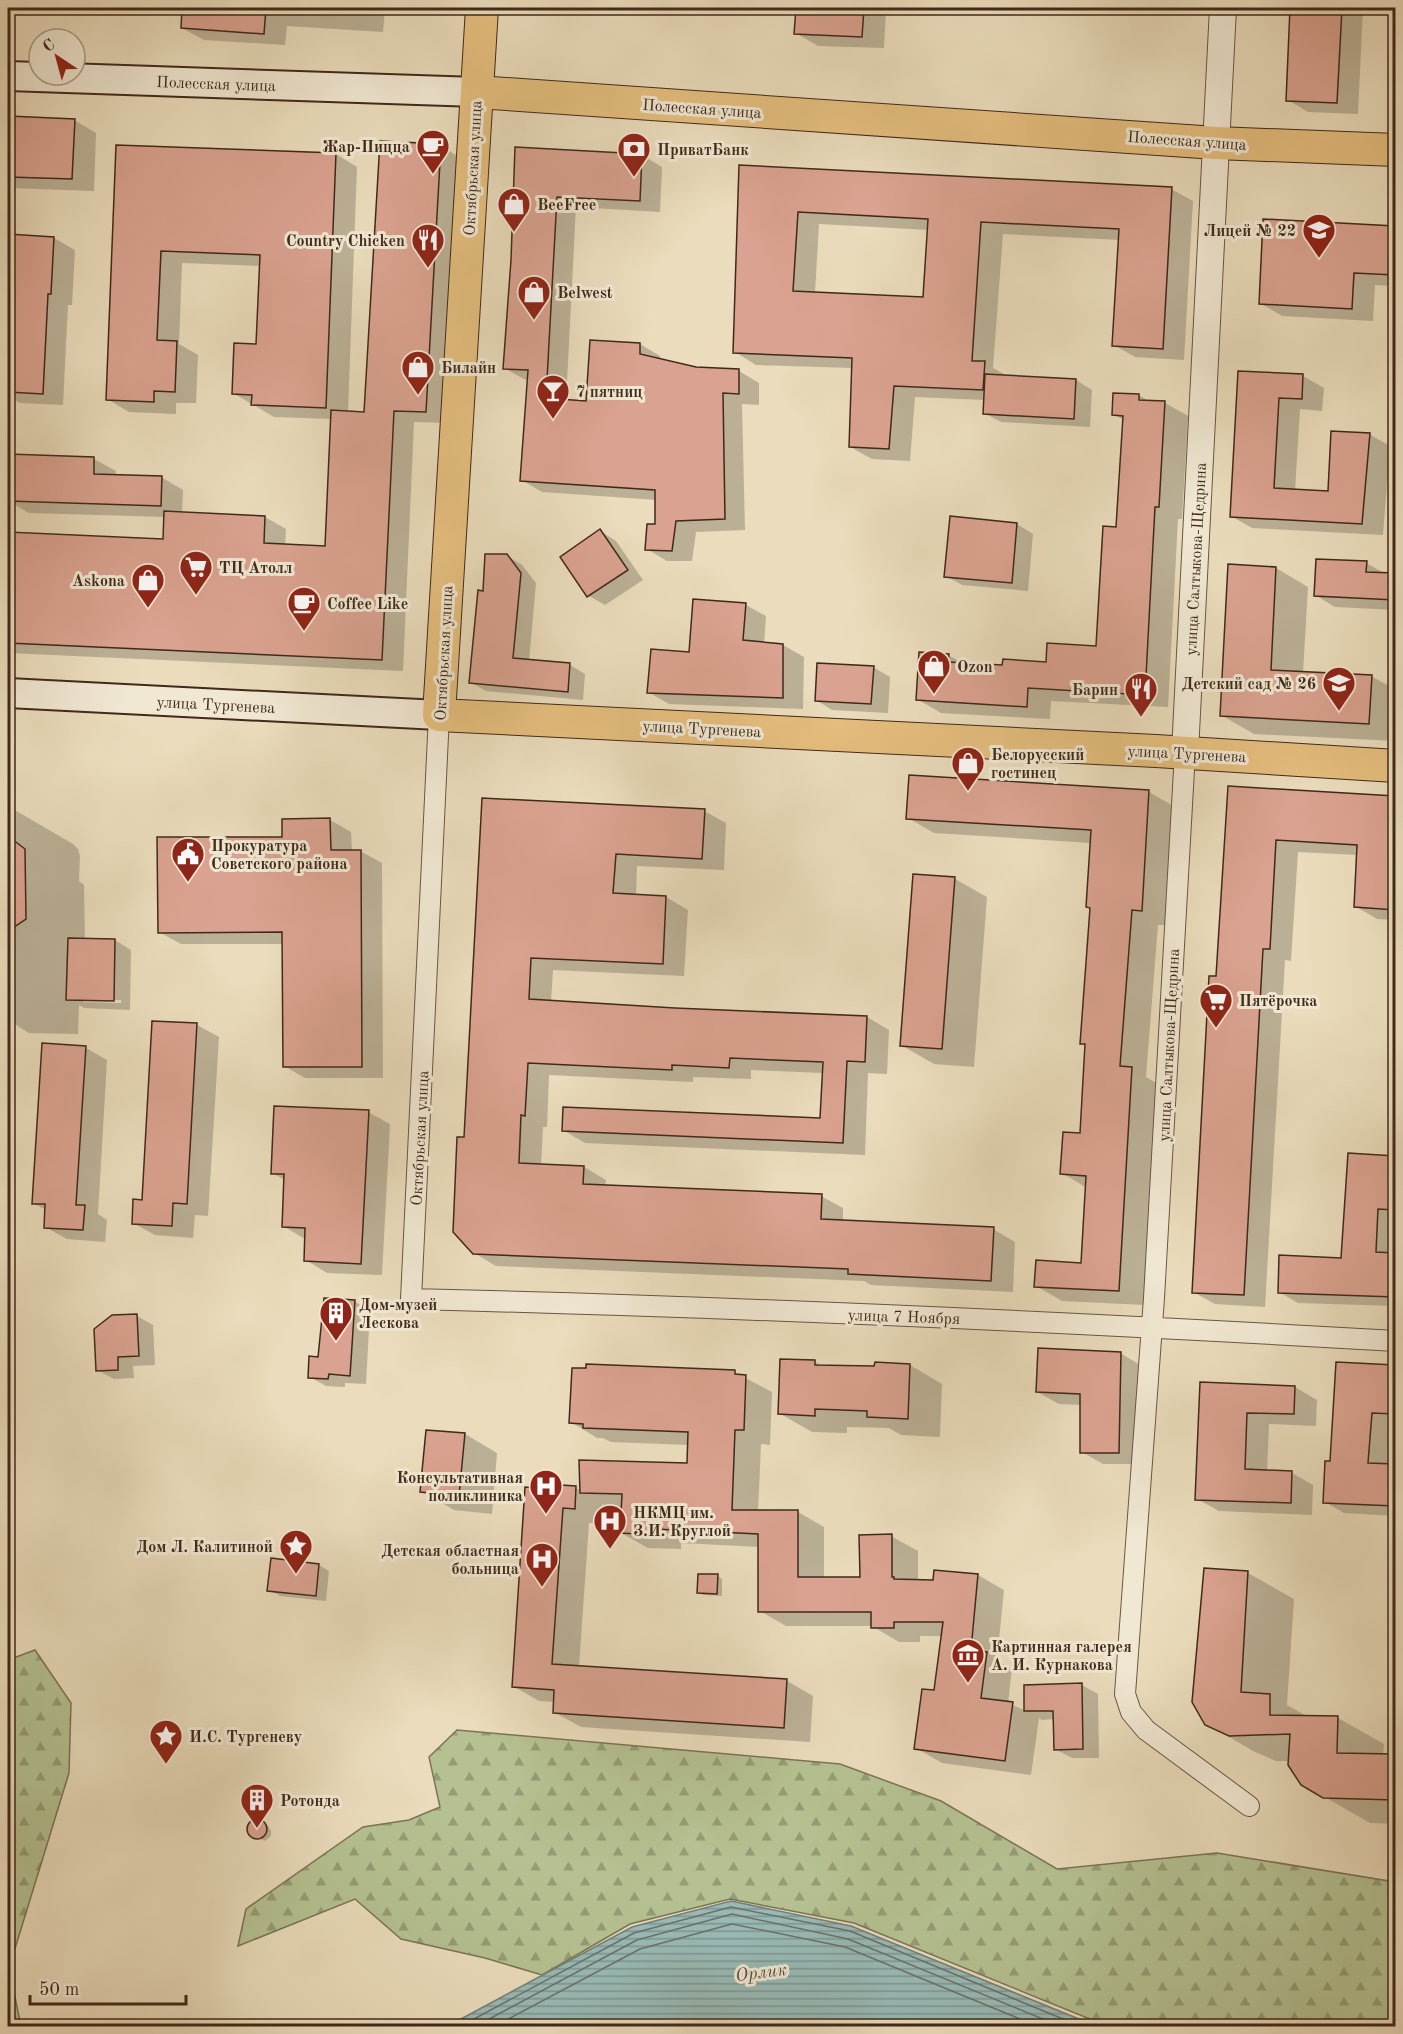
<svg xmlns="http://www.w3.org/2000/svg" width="1403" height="2034" viewBox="0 0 1403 2034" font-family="'Old Standard TT',serif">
<defs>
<pattern id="forest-firs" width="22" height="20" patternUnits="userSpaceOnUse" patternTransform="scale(1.5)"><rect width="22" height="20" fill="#b5c192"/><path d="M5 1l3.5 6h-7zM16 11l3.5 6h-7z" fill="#959d76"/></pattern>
<pattern id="water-rules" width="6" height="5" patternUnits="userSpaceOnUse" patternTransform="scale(1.5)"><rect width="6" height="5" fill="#98bab6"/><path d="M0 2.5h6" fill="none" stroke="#7d9793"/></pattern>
</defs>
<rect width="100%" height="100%" fill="#eadcbc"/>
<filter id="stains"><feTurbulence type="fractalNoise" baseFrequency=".00333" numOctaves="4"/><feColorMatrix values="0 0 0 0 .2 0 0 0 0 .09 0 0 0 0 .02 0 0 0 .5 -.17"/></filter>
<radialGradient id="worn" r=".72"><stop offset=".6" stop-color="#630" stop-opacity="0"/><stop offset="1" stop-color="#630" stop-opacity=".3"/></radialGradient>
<!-- forest -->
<path fill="url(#forest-firs)" stroke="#7a7556" stroke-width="1.5" d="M 35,1650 L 71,1703 L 69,1773 L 9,1968 L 21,2026 L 8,2026 L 8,1660 Z
M 457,1730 L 840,1764 L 941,1801 L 1057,1869 L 1217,1853 L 1395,1882 L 1395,2026 L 1107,2026 L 854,1923 L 730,1899 L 630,1924 L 542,1975 L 485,1958 L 401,1939 L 355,1899 L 238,1946 L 246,1909 L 363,1827 L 409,1820 L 440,1807 L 429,1757 Z"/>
<!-- water -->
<path fill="url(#water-rules)" stroke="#758077" stroke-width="1.5" d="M 731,1901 L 851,1926 L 1096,2026 L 448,2026 L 632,1927 Z"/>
<!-- shadow -->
<path fill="#0003" fill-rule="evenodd" d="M 21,8 L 131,8 L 131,14 Z
M 184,8 L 385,8 L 383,32 L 287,26 L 285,45 L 204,40 L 182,28 Z
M 797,8 L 886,8 L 884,48 L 818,46 L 796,33 Z
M 1001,8 L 1138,8 L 1138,14 Z
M 1292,8 L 1363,8 L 1358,114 L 1308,112 L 1288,100 Z
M 1393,64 L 1396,65 L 1396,111 L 1390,108 Z
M 8,118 L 74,120 L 96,133 L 94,191 L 8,188 Z
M 117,146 L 336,154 L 357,167 L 348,412 L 366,413 L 440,146 L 461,158 L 446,423 L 414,422 L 403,671 L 8,653 L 8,533 L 165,540 L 166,517 L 29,513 L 15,505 L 8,505 L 8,456 L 94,459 L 116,471 L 115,476 L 161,477 L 183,490 L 182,514 L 265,517 L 286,529 L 285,546 L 326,548 L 332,419 L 274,417 L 233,393 L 257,345 L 261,266 L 182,263 L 179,344 L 198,355 L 196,403 L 176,403 L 176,414 L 129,412 L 107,399 Z
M 516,149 L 642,155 L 662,167 L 660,212 L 576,207 L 566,401 L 588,402 L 640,344 L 660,356 L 660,360 L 695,368 L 739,371 L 759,383 L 759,405 L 742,404 L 745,530 L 696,532 L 692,561 L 667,561 L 647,549 L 656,526 L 657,500 L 542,492 L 522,480 L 529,380 L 524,379 L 504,368 L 513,260 Z
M 741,167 L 1171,189 L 1193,201 L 1184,360 L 1135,357 L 1114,345 L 1120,240 L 1003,234 L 993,368 L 1006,375 L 1076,380 L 1092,390 L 1090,427 L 1001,422 L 984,413 L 985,400 L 915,397 L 910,461 L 872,459 L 850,447 L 853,368 L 756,365 L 735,352 ZM 819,224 L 929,230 L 924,299 L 815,293 Z
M 1265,221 L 1396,227 L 1396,286 L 1375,285 L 1373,321 L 1282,316 L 1260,303 Z
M 8,236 L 54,238 L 75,250 L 72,305 L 68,305 L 63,405 L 20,403 L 8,396 Z
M 1239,372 L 1303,376 L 1324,388 L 1322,411 L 1300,409 L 1295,491 L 1329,493 L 1369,434 L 1390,446 L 1383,535 L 1252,528 L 1231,516 Z
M 1139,395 L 1150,402 L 1165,403 L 1188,416 L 1182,519 L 1178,519 L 1168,707 L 1051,701 L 1050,719 L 941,713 L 917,699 L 948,655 L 964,664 L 1004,667 L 1047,663 L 1098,647 L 1118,529 L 1124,420 L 1114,414 Z
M 1017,524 L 1033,534 L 1028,591 L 962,585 L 946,576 Z
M 600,531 L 616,541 L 643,580 L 605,605 L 589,596 L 562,557 Z
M 507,556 L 522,565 L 536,583 L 529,661 L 570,665 L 585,674 L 583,700 L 486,691 L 470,682 Z
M 1366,563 L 1386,574 L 1396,575 L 1396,610 L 1335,607 L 1315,595 Z
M 1276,568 L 1308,587 L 1303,673 L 1371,676 L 1396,690 L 1396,741 L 1254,734 L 1221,715 Z
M 746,605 L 766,616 L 764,644 L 783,645 L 804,657 L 803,709 L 669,704 L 648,692 Z
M 873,667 L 890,677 L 888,713 L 832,710 L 816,700 Z
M 911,777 L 1149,792 L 1175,807 L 1168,925 L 1158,925 L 1146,1077 L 1158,1084 L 1145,1305 L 1062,1301 L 1036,1286 L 1083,1264 L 1087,1188 L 1062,1173 L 1082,1135 L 1087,1046 L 1082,1043 L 1092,909 L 1087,907 L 1091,843 L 934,833 L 908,818 Z
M 1229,788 L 1396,797 L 1396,920 L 1377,919 L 1355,906 L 1358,855 L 1298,852 L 1291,961 L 1285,960 L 1265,1307 L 1215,1304 L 1193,1292 L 1218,978 Z
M 484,799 L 704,811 L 726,823 L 724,870 L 637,866 L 636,896 L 666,897 L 688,910 L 684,976 L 553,970 L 551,1002 L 867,1017 L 889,1030 L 887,1074 L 868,1073 L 865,1155 L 585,1143 L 563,1130 L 822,1120 L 824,1073 L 751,1070 L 751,1079 L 693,1077 L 693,1082 L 549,1075 L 547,1127 L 543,1127 L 541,1166 L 584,1167 L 606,1180 L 605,1187 L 821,1196 L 843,1208 L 843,1221 L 993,1229 L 1015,1242 L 1013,1292 L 871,1285 L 864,1281 L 496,1266 L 474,1253 L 466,1139 Z
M 8,808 L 13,809 L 73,844 L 78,849 L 80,856 L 79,881 L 84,885 L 85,940 L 115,940 L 131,950 L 130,1010 L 84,1008 L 79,1005 L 78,1034 L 29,1033 L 8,1020 ZM 83,999 L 121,1000 L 121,1003 L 83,1002 Z
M 330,820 L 351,832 L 352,851 L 360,851 L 382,863 L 383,1078 L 305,1078 L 284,1066 L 284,944 L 181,944 L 159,932 L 283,838 Z
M 955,879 L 987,897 L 974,1067 L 934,1064 L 901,1045 Z
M 197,1025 L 219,1037 L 208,1216 L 195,1215 L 193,1238 L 155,1235 L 133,1223 L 144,1201 Z
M 86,1048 L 107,1060 L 98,1214 L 107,1220 L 105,1242 L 67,1239 L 45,1227 L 46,1210 L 33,1203 Z
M 368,1112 L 390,1124 L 382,1275 L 327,1273 L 306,1260 L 305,1239 L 283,1226 L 285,1180 L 272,1173 Z
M 1349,1155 L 1396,1158 L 1396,1306 L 1298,1303 L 1279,1292 L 1343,1259 Z
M 354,1301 L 370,1311 L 366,1384 L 345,1383 L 345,1387 L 326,1386 L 310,1377 Z
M 137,1316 L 153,1325 L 155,1365 L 133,1366 L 134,1378 L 114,1379 L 97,1370 Z
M 1120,1353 L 1142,1366 L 1140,1464 L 1103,1464 L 1082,1452 L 1082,1405 L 1059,1404 L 1037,1392 Z
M 815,1362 L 823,1366 L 876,1368 L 910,1365 L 942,1384 L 940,1437 L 901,1435 L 889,1428 L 847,1427 L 847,1433 L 812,1432 L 779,1413 Z
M 1338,1363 L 1396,1367 L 1396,1516 L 1344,1513 L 1325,1502 L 1332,1463 Z
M 734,1372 L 772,1392 L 770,1445 L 761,1444 L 758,1512 L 798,1512 L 824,1527 L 824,1578 L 862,1578 L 891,1536 L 918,1551 L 918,1581 L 935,1581 L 936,1571 L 978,1575 L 1004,1590 L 997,1660 L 1012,1669 L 1008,1703 L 1026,1711 L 1026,1686 L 1082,1685 L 1098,1694 L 1099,1758 L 1072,1758 L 1055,1749 L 1055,1719 L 1042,1720 L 1039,1718 L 1031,1775 L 942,1763 L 916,1748 L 935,1692 L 943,1636 L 920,1636 L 920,1642 L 899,1642 L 872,1626 L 786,1626 L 760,1611 L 760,1547 L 681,1543 L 681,1549 L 648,1548 L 621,1533 L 623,1508 L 607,1507 L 602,1504 L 601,1523 L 589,1523 L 579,1667 L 787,1681 L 813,1696 L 810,1742 L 581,1727 L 554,1712 L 555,1702 L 539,1701 L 513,1686 L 547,1490 L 576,1488 L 581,1491 L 689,1465 L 689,1445 L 611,1442 L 603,1438 L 597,1438 L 571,1422 Z
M 1201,1384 L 1295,1387 L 1317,1400 L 1316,1426 L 1269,1424 L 1267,1472 L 1292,1473 L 1313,1485 L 1312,1515 L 1219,1511 L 1197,1499 Z
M 465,1434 L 497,1453 L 492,1514 L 454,1510 L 421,1491 Z
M 319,1565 L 329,1571 L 326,1601 L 280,1596 L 269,1590 Z
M 1248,1573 L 1294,1599 L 1287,1705 L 1308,1717 L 1338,1718 L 1384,1744 L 1383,1755 L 1396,1756 L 1396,1824 L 1370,1823 L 1302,1784 L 1289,1761 L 1276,1761 L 1253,1751 L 1207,1724 Z
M 718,1576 L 722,1579 L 722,1596 L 703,1595 L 698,1592 Z
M 255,1822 L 268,1826 L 271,1831 L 271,1836 L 265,1841 L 254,1837 L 249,1830 L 251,1825 Z"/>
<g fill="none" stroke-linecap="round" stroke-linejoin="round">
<!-- shore -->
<path stroke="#6c7268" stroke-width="1.5" d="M 461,2026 L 634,1933 L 731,1907 L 850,1931 L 1080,2026
M 476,2026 L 637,1940 L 732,1914 L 848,1939 L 1060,2026
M 495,2026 L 640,1949 L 732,1924 L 845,1947 L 1037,2026"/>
</g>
<!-- building -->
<path fill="#daa290" stroke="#402919" stroke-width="1.5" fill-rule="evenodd" d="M 182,8 L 266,8 L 264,34 L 181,28 Z
M 796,8 L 864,8 L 862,37 L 794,34 Z
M 1290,8 L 1342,8 L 1337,103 L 1286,101 Z
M 8,116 L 75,119 L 72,179 L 8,177 Z
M 380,141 L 441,144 L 426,412 L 394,411 L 382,660 L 8,643 L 8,532 L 163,539 L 164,511 L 265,516 L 264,543 L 325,546 L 331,410 L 364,412 Z
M 116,145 L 336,153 L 326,408 L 251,405 L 252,395 L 232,394 L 234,343 L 256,344 L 260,255 L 161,251 L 157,340 L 177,341 L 175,392 L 154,391 L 154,402 L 106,400 Z
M 515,147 L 642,154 L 640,201 L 557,197 L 546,398 L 586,401 L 590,340 L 640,343 L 640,354 L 696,367 L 739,369 L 739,394 L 723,393 L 725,519 L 676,521 L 672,551 L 645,550 L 647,524 L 655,524 L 655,490 L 520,481 L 528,370 L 503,369 L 511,260 Z
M 739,165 L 1172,187 L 1163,349 L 1112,346 L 1119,229 L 981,222 L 972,361 L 985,361 L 983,390 L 894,386 L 889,449 L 849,447 L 852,358 L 733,353 ZM 798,212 L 928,219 L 923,297 L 793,291 Z
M 1263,219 L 1395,226 L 1395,275 L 1354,273 L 1352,309 L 1259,304 Z
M 8,234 L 54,237 L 51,294 L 48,294 L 43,394 L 8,392 Z
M 1238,371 L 1303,374 L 1302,399 L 1279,398 L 1274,488 L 1328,491 L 1331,431 L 1370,433 L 1362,524 L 1230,517 Z
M 985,374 L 1076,379 L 1074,419 L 983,414 Z
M 1113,393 L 1139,394 L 1139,400 L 1165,401 L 1159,507 L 1155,507 L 1145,695 L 1028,688 L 1027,707 L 916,700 L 919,652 L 949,654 L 948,662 L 1002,665 L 1003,659 L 1046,662 L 1047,643 L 1096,646 L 1103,526 L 1116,527 L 1123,416 L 1112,415 Z
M 8,454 L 94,457 L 94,474 L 162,476 L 161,506 L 8,501 Z
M 950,516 L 1017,523 L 1012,583 L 944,577 Z
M 600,529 L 628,570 L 587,597 L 560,557 Z
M 485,554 L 507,554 L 521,573 L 513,658 L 570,663 L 568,692 L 469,683 L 478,590 L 483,591 Z
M 1316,559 L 1367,561 L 1366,572 L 1395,573 L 1395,600 L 1314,596 Z
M 1228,564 L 1276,567 L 1271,670 L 1372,675 L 1369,724 L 1220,716 Z
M 693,599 L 746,603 L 743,640 L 783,644 L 783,698 L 647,693 L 651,649 L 689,652 Z
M 817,663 L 874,666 L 871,704 L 815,701 Z
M 909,775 L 1149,790 L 1142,911 L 1132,910 L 1120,1066 L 1132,1067 L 1119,1291 L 1034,1287 L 1036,1260 L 1081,1263 L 1086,1176 L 1060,1174 L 1063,1132 L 1080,1133 L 1085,1044 L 1080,1044 L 1090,908 L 1086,907 L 1091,830 L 906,819 Z
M 1228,786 L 1395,796 L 1395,910 L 1354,907 L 1357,845 L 1276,840 L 1270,949 L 1263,949 L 1244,1295 L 1192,1293 L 1209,976 L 1216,976 Z
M 482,798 L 705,809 L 702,859 L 616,854 L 613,893 L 666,896 L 663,964 L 531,958 L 529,999 L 675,1008 L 867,1016 L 865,1062 L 847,1061 L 843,1143 L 562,1131 L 563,1107 L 820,1118 L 823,1062 L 730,1058 L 729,1068 L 672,1065 L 672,1070 L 528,1063 L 525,1116 L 521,1115 L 519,1163 L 584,1166 L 583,1184 L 822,1194 L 821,1219 L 994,1227 L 991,1281 L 848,1274 L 848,1269 L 473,1254 L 453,1232 L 457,1137 L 464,1137 Z
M 330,818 L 331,850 L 361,850 L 362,1067 L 283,1067 L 282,932 L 158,933 L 157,837 L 282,837 L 282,819 Z
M 8,836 L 25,849 L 26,919 L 8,931 Z
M 913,874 L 955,877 L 942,1049 L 900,1046 Z
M 68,938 L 115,939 L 114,1001 L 66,1000 Z
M 152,1021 L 197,1023 L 187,1204 L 173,1203 L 172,1226 L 132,1224 L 133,1199 L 142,1200 Z
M 42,1043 L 86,1046 L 76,1205 L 85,1205 L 83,1230 L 44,1228 L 45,1204 L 32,1204 Z
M 274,1106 L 369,1110 L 361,1264 L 304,1261 L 305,1228 L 282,1227 L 284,1174 L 271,1174 Z
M 1348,1153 L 1395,1156 L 1395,1210 L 1378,1209 L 1376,1252 L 1395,1253 L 1395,1297 L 1278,1293 L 1279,1255 L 1341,1258 Z
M 324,1298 L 355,1300 L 350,1376 L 329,1374 L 328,1379 L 308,1378 L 309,1356 L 318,1357 Z
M 137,1314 L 139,1356 L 118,1357 L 118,1370 L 96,1371 L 94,1329 L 112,1315 Z
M 1038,1348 L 1121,1352 L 1119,1453 L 1080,1453 L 1080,1394 L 1036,1392 Z
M 780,1359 L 815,1360 L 815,1365 L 874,1366 L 875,1362 L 910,1364 L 908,1419 L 867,1417 L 867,1411 L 815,1409 L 815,1416 L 778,1414 Z
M 1336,1362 L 1395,1365 L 1395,1414 L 1372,1413 L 1368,1463 L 1395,1464 L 1395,1506 L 1323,1503 L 1325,1461 L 1330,1461 Z
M 586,1364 L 735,1370 L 735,1374 L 746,1375 L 744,1430 L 735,1430 L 732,1510 L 798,1510 L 798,1577 L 860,1577 L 859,1535 L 892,1534 L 892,1577 L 894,1577 L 894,1579 L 933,1580 L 934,1570 L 978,1574 L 971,1650 L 987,1652 L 981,1698 L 1013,1702 L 1005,1761 L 914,1749 L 922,1689 L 934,1690 L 943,1622 L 894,1622 L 894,1628 L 871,1628 L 871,1612 L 758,1612 L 758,1534 L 655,1529 L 655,1535 L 620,1533 L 622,1494 L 580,1493 L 579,1460 L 687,1463 L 688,1432 L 583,1428 L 583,1424 L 569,1423 L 572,1368 L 586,1368 Z
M 1200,1382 L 1295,1386 L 1294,1414 L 1247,1413 L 1245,1469 L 1292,1471 L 1291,1503 L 1195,1500 Z
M 426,1430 L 465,1433 L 459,1496 L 420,1492 Z
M 545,1484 L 576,1486 L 575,1509 L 563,1508 L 552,1664 L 787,1679 L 784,1728 L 553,1713 L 554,1690 L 512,1687 L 525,1487 L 545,1489 Z
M 271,1558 L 319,1564 L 316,1596 L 267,1591 Z
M 1204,1568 L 1248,1571 L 1241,1692 L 1270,1694 L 1270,1715 L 1338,1716 L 1337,1753 L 1395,1754 L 1395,1800 L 1323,1798 L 1301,1785 L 1288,1765 L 1290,1734 L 1229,1736 L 1205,1725 L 1192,1702 Z
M 698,1574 L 718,1574 L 717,1594 L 697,1593 Z
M 1082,1683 L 1083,1749 L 1054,1750 L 1053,1711 L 1024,1711 L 1024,1685 Z
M247 1829a10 10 0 1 1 20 0a10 10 0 1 1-20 0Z"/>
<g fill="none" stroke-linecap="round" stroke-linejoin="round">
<!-- minor casing -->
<g stroke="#6a5642" stroke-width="22">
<path id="minor" d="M 439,715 L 411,1299 C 740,1307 1068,1322 1396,1341
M 1185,752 L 1154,1298 L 1125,1694 L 1131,1712 L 1146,1730 L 1249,1806"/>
</g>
<!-- tertiary casing -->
<g stroke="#6a5642" stroke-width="28">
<path id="tertiary" d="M 1185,752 L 1223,8"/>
</g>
<!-- secondary casing -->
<g stroke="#402919" stroke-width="32">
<path id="secondary" d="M 8,76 L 477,92
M 8,693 L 439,715"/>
</g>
<!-- primary casing -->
<g stroke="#402919" stroke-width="34">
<path id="primary" d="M 482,8 L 439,715 L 1156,751 L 1396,766
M 477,92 L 1216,143 L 1396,150"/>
</g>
<!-- minor -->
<use href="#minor" stroke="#f1e8d3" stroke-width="20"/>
<!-- tertiary -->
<use href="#tertiary" stroke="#f1e8d3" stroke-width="26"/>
<!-- secondary -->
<use href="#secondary" stroke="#f1e8d3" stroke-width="28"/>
<!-- primary -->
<use href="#primary" stroke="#e5be7e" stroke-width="32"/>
</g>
<!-- icons -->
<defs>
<g id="cafe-pin" transform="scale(1.725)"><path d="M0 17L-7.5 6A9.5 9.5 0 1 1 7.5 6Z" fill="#8f2418" stroke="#f1e8d3"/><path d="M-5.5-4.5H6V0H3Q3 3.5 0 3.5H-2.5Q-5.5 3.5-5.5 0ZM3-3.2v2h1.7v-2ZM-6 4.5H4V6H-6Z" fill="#fff"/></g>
<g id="bank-pin" transform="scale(1.725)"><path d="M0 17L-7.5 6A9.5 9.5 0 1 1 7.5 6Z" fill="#8f2418" stroke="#f1e8d3"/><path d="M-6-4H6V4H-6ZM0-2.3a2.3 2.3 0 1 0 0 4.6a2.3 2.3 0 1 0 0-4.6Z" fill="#fff"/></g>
<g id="shop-pin" transform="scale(1.725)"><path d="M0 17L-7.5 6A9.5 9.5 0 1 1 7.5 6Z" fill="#8f2418" stroke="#f1e8d3"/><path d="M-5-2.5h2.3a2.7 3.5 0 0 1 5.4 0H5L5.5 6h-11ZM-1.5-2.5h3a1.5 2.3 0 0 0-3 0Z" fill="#fff"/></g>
<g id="school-pin" transform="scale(1.725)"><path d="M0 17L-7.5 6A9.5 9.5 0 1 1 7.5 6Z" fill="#8f2418" stroke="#f1e8d3"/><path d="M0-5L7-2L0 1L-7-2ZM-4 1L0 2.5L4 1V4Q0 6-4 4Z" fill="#fff"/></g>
<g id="restaurant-pin" transform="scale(1.725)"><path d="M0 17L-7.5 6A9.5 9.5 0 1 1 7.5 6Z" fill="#8f2418" stroke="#f1e8d3"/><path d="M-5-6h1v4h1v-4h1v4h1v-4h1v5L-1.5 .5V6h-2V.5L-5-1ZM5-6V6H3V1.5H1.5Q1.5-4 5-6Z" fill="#fff"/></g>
<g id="bar-pin" transform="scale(1.725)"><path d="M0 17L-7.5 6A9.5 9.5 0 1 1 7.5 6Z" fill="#8f2418" stroke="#f1e8d3"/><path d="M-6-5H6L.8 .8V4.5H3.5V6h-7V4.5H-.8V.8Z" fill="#fff"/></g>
<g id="supermarket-pin" transform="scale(1.725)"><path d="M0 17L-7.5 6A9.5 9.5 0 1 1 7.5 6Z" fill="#8f2418" stroke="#f1e8d3"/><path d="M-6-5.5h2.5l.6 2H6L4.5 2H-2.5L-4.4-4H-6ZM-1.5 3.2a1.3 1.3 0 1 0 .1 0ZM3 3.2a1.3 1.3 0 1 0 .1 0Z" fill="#fff"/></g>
<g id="civic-pin" transform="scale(1.725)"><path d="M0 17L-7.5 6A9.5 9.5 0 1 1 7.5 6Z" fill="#8f2418" stroke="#f1e8d3"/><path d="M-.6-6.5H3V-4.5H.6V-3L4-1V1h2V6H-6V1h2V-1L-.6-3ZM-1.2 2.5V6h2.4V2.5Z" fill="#fff"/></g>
<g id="building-pin" transform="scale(1.725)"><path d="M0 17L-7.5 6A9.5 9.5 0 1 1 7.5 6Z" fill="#8f2418" stroke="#f1e8d3"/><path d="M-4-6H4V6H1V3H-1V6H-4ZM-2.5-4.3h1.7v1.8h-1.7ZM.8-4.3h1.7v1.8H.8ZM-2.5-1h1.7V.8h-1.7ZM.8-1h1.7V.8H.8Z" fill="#fff"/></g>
<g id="hospital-pin" transform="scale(1.725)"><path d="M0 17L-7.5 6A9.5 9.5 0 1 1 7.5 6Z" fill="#8f2418" stroke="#f1e8d3"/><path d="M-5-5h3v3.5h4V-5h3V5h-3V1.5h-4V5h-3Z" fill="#fff"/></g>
<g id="sight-pin" transform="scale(1.725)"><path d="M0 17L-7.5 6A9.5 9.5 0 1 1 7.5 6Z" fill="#8f2418" stroke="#f1e8d3"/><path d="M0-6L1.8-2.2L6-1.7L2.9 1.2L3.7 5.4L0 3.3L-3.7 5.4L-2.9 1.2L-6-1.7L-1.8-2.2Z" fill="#fff"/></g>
<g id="museum-pin" transform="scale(1.725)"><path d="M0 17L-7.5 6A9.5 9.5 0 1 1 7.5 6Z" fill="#8f2418" stroke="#f1e8d3"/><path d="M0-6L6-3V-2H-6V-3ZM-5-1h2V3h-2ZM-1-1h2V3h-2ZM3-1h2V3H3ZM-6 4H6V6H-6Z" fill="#fff"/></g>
</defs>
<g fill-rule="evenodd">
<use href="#cafe-pin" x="433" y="146"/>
<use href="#bank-pin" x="634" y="149"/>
<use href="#shop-pin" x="514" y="204"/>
<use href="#school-pin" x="1319" y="230"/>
<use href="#restaurant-pin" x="428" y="240"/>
<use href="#shop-pin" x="534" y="292"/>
<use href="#shop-pin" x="418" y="367"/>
<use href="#bar-pin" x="553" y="391"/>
<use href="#supermarket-pin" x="196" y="567"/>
<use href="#shop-pin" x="148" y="580"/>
<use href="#cafe-pin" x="304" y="603"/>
<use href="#shop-pin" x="934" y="666"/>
<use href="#school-pin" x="1339" y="683"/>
<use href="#restaurant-pin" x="1141" y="689"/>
<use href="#shop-pin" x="968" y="763"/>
<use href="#civic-pin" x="188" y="854"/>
<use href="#supermarket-pin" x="1216" y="1000"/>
<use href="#building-pin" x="336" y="1313"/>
<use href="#hospital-pin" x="546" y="1486"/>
<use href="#hospital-pin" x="610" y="1521"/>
<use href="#sight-pin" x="296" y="1546"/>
<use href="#hospital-pin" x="542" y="1559"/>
<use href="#museum-pin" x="968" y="1655"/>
<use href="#sight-pin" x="166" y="1736"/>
<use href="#building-pin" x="257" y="1800"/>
</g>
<g text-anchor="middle" stroke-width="6" stroke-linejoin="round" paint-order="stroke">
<!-- street labels -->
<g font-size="16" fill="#402919" stroke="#f1e8d3">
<text transform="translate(216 83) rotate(2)" y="6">Полесская улица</text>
<text transform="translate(702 108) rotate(4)" y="6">Полесская улица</text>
<text transform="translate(1187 140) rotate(4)" y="6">Полесская улица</text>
<text transform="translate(472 168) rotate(-87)" y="6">Октябрьская улица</text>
<text transform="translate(1195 559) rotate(-87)" y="6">улица Салтыкова-Щедрина</text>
<text transform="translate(443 653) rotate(-87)" y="6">Октябрьская улица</text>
<text transform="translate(216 704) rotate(3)" y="6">улица Тургенева</text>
<text transform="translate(702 728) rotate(3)" y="6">улица Тургенева</text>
<text transform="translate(1187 753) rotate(3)" y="6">улица Тургенева</text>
<text transform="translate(1168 1045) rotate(-87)" y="6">улица Салтыкова-Щедрина</text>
<text transform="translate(419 1138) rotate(-87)" y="6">Октябрьская улица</text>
<text transform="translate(904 1316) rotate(2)" y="6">улица 7 Ноября</text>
</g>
<!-- poi labels -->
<g font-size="16" font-weight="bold" fill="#402919" stroke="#f1e8d3" text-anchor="start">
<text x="410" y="152" text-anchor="end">Жар-Пицца</text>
<text x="657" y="155">ПриватБанк</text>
<text x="537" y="210">BeeFree</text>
<text x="1296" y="236" text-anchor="end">Лицей № 22</text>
<text x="405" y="246" text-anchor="end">Country Chicken</text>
<text x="557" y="298">Belwest</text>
<text x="441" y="373">Билайн</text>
<text x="576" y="397">7 пятниц</text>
<text x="219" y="573">ТЦ Атолл</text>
<text x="125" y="586" text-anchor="end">Askona</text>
<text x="327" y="609">Coffee Like</text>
<text x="957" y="672">Ozon</text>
<text x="1316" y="689" text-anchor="end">Детский сад № 26</text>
<text x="1118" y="695" text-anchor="end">Барин</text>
<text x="991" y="760">Белорусский<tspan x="991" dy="18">гостинец</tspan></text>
<text x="211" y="851">Прокуратура<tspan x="211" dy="18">Советского района</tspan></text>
<text x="1239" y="1006">Пятёрочка</text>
<text x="359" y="1310">Дом-музей<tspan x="359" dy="18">Лескова</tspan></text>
<text x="523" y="1483" text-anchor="end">Консультативная<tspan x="523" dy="18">поликлиника</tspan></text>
<text x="633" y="1518">НКМЦ им.<tspan x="633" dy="18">З.И. Круглой</tspan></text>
<text x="273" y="1552" text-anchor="end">Дом Л. Калитиной</text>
<text x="519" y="1556" text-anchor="end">Детская областная<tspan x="519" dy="18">больница</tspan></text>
<text x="991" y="1652">Картинная галерея<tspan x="991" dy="18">А. И. Курнакова</tspan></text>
<text x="189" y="1742">И.С. Тургеневу</text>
<text x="280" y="1806">Ротонда</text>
</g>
<!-- water labels -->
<g font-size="18" font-style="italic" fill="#564d40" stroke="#f1e8d3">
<text transform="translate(761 1972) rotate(-7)" y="6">Орлик</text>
</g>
</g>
<!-- margin -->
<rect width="1403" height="2034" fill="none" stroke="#eadcbc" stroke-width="30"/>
<rect x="9" y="9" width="1385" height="2016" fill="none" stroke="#402919" stroke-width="3"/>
<rect x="15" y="15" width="1373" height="2004" fill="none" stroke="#402919" stroke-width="1.5"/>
<!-- north arrow -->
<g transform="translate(57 57) rotate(324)"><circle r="28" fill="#f1e8d3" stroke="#aa9c89" stroke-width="1.5"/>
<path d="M0-4.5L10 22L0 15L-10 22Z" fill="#8f2418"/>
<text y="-9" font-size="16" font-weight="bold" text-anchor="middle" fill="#402919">С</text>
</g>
<!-- scale -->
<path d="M30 1995v9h156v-9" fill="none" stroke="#402919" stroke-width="3"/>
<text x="39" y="1995" font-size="18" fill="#402919" stroke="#f1e8d3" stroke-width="4.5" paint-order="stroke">50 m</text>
<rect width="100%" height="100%" filter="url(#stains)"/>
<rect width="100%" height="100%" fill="url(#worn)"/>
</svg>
